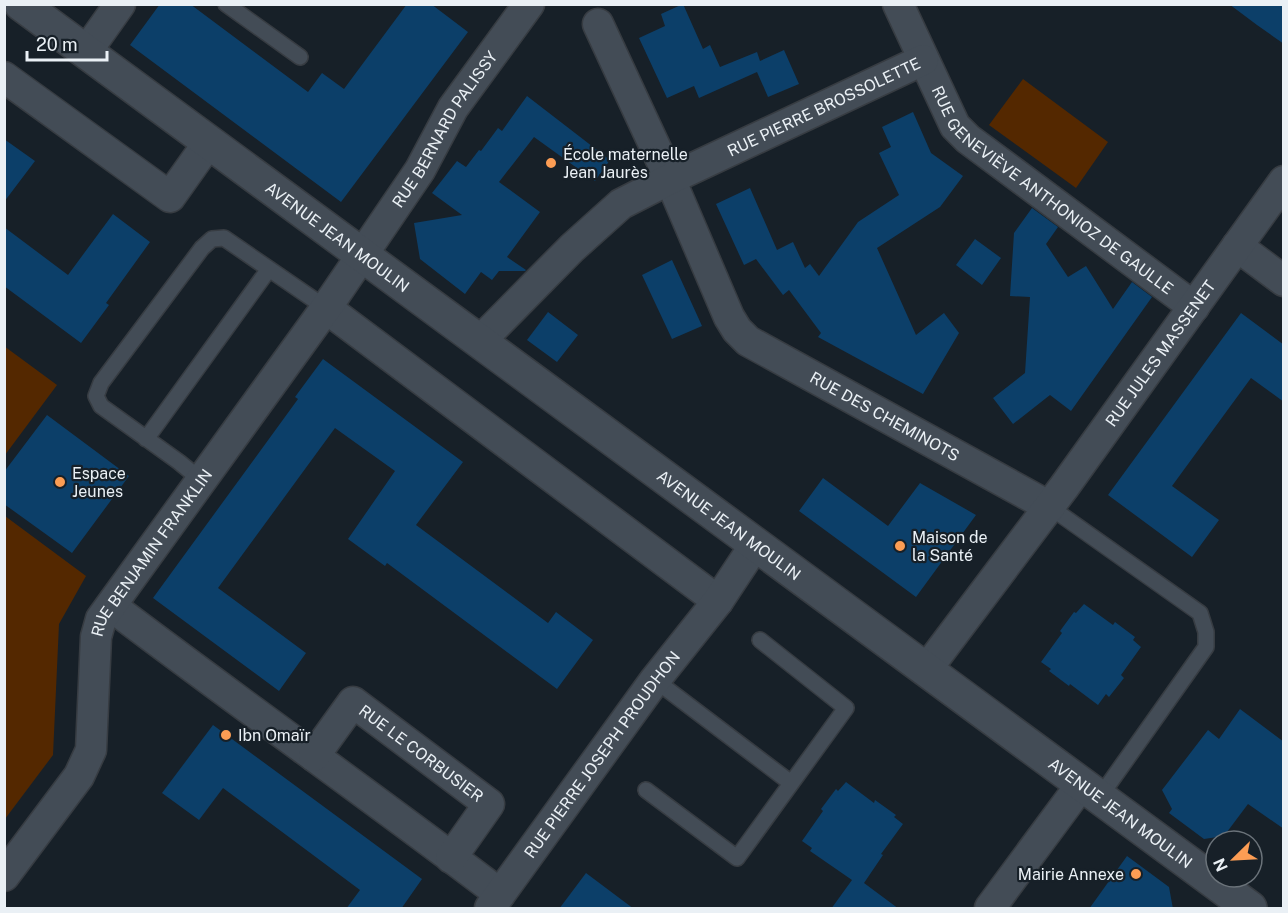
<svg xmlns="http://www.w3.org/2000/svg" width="1288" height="913" viewBox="0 0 1288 913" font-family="'Public Sans',sans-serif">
<rect width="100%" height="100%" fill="#172028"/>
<!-- green -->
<path fill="#542800" d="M 1023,79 L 1108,142 L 1076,188 L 989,125 Z
M 4,346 L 57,385 L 5,455 L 4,455 Z
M 5,516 L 86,576 L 59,624 L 53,755 L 5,819 Z"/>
<!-- building -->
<path fill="#0c3f69" d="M 160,4 L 190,4 L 308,92 L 322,73 L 344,89 L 407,4 L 431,4 L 468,32 L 341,202 L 130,45 Z
M 683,4 L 703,49 L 710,45 L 720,67 L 757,52 L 760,61 L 784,50 L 799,84 L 768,97 L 757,72 L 699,98 L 694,86 L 667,98 L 639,38 L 665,26 L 661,14 Z
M 1229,4 L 1284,4 L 1284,44 L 1257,25 Z
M 527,96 L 610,160 L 595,181 L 534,137 L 499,182 L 540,212 L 507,257 L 526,270 L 525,271 L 499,271 L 492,280 L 481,272 L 465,294 L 420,259 L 414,223 L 462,215 L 432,193 L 457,161 L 466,167 L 479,150 L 481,151 L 498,128 L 502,131 Z
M 913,112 L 931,153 L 963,176 L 940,207 L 877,248 L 916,335 L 944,313 L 959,333 L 923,394 L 818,337 L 821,333 L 789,290 L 783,295 L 756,259 L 744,265 L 716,204 L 750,188 L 777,250 L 793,242 L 805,268 L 810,264 L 819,276 L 858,222 L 899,195 L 879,153 L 891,147 L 882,127 Z
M 4,139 L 35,161 L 4,202 Z
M 1032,208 L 1058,227 L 1046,244 L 1068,277 L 1086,266 L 1113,309 L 1132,282 L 1152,297 L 1071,411 L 1050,395 L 1013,424 L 993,398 L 1025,373 L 1030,297 L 1010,296 L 1014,233 Z
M 113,214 L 150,242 L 106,303 L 109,305 L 81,343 L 4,286 L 4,227 L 68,275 Z
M 975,239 L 1001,258 L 982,285 L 956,265 Z
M 672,260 L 702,326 L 672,339 L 642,275 Z
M 548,312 L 578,335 L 557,362 L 527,340 Z
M 1241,313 L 1284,345 L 1284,402 L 1251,378 L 1172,486 L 1219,520 L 1192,557 L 1108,495 Z
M 323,359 L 463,462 L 416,525 L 548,623 L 556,612 L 593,640 L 557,689 L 387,563 L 385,566 L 348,539 L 395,471 L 335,428 L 218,588 L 306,653 L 279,691 L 153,598 L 298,399 L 295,397 Z
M 47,415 L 129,476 L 72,553 L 4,504 L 4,472 Z
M 823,478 L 888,526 L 920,483 L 976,515 L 916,597 L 799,511 Z
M 1084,604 L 1113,625 L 1115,622 L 1135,637 L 1133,640 L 1141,647 L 1121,675 L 1124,678 L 1109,697 L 1106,694 L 1098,705 L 1070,684 L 1069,686 L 1049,671 L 1051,669 L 1041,662 L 1062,633 L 1060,631 L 1074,612 L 1076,613 Z
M 1240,709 L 1284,742 L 1284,829 L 1248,804 L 1224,836 L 1204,839 L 1169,813 L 1172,809 L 1162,790 L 1208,730 L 1219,739 Z
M 213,725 L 422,879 L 401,909 L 346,909 L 360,890 L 223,788 L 199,820 L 162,793 Z
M 846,782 L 874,803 L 875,800 L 896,815 L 894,817 L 903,824 L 881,854 L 883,855 L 864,883 L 899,909 L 831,909 L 852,880 L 810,851 L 812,848 L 802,841 L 823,811 L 821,809 L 836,789 L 838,791 Z
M 1127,856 L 1169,887 L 1173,909 L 1089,909 Z
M 586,873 L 634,909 L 559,909 Z"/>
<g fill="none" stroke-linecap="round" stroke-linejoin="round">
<!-- service casing -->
<g stroke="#373c42" stroke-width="18">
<path id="service" d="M 226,4 L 300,57
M 146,439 L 269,269
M 201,480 L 179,462 L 101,406 L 96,396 L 101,383 L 202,248 L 212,239 L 224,238 L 326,308
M 1050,507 L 1200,613 L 1206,632 L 1206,647 L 1099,798
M 655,680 L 791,783
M 646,790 L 737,858 L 846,708 L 760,640"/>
</g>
<!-- minor casing -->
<g stroke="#373c42" stroke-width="33">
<g id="minor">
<path id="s1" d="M 898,4 L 955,126 L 968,139 L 1194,307"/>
<path id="s2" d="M 598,24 L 670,179 L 729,317 L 737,330 L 748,341 L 1050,507"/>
<path d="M 86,52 L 120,4"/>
<path d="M 4,77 L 170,197 L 209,142"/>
<path d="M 1237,246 L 1284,281"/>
<path d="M 326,308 L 718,601"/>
<path id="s3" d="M 479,342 L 572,248 L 621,204 L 670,179 L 923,60"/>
<path d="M 111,606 C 239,703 371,796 500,894"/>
<path id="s4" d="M 926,670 L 1064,487 L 1284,181"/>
<path id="s5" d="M 314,756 L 353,702 L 489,804 L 451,858"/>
<path id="s6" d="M 4,876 L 79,776 L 91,750 L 96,637 L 101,619 L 326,308 L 420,170 L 453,108 L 529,4"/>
<path id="s7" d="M 490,908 L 655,680 L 718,601 L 755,545"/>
<path d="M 990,908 L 1081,785"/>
</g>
</g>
<!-- tertiary casing -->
<g stroke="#373c42" stroke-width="36">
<g id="tertiary">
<path id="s8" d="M 21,4 L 1250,908"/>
</g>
</g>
<!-- service -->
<use href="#service" stroke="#434c56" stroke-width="15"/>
<!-- minor -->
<use href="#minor" stroke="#434c56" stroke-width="30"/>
<!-- tertiary -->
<use href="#tertiary" stroke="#434c56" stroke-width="33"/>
</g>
<!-- markers -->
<g fill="#fc9d54" stroke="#172028" stroke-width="2">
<circle cx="551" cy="163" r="6"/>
<circle cx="60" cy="482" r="6"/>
<circle cx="900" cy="546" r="6"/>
<circle cx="226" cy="735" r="6"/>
<circle cx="1136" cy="874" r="6"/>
</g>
<g text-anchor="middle" stroke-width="4.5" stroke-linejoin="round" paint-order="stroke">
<!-- street labels -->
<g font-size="16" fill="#eaf0f5" stroke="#172028">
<text dy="6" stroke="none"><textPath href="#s3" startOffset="423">RUE PIERRE BROSSOLETTE</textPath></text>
<text dy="6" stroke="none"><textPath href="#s6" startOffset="884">RUE BERNARD PALISSY</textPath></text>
<text dy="6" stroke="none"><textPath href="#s1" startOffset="249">RUE GENEVIÈVE ANTHONIOZ DE GAULLE</textPath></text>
<text dy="6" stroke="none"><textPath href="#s8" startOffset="393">AVENUE JEAN MOULIN</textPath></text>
<text dy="6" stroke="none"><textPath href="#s4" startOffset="394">RUE JULES MASSENET</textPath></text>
<text dy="6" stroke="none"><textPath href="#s2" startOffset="508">RUE DES CHEMINOTS</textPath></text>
<text dy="6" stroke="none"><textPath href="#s8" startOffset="879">AVENUE JEAN MOULIN</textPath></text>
<text dy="6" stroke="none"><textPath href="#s6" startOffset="368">RUE BENJAMIN FRANKLIN</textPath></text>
<text dy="6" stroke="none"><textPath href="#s5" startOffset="152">RUE LE CORBUSIER</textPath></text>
<text dy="6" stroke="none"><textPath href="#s7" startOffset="190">RUE PIERRE JOSEPH PROUDHON</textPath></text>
<text dy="6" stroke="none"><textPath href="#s8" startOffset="1365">AVENUE JEAN MOULIN</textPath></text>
</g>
<!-- poi labels -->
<g font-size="16" fill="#eaf0f5" stroke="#172028" text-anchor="start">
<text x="563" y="160">École maternelle<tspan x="563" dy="18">Jean Jaurès</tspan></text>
<text x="72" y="479">Espace<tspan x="72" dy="18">Jeunes</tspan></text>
<text x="912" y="543">Maison de<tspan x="912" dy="18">la Santé</tspan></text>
<text x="238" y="741">Ibn Omaïr</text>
<text x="1124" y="880" text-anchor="end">Mairie Annexe</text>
</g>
</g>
<!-- border -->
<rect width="1288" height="913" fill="none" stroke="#eaf0f5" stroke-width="12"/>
<!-- north arrow -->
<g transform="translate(1234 859) rotate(246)"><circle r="28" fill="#172028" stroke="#6b737a" stroke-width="1.5"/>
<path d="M0-4.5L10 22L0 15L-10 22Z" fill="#fc9d54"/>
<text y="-9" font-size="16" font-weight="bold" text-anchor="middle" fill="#eaf0f5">N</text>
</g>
<!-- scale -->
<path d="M27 51v9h80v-9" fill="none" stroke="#eaf0f5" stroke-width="3"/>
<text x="36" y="51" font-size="18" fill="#eaf0f5" stroke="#172028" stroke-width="4.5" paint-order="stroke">20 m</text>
</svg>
